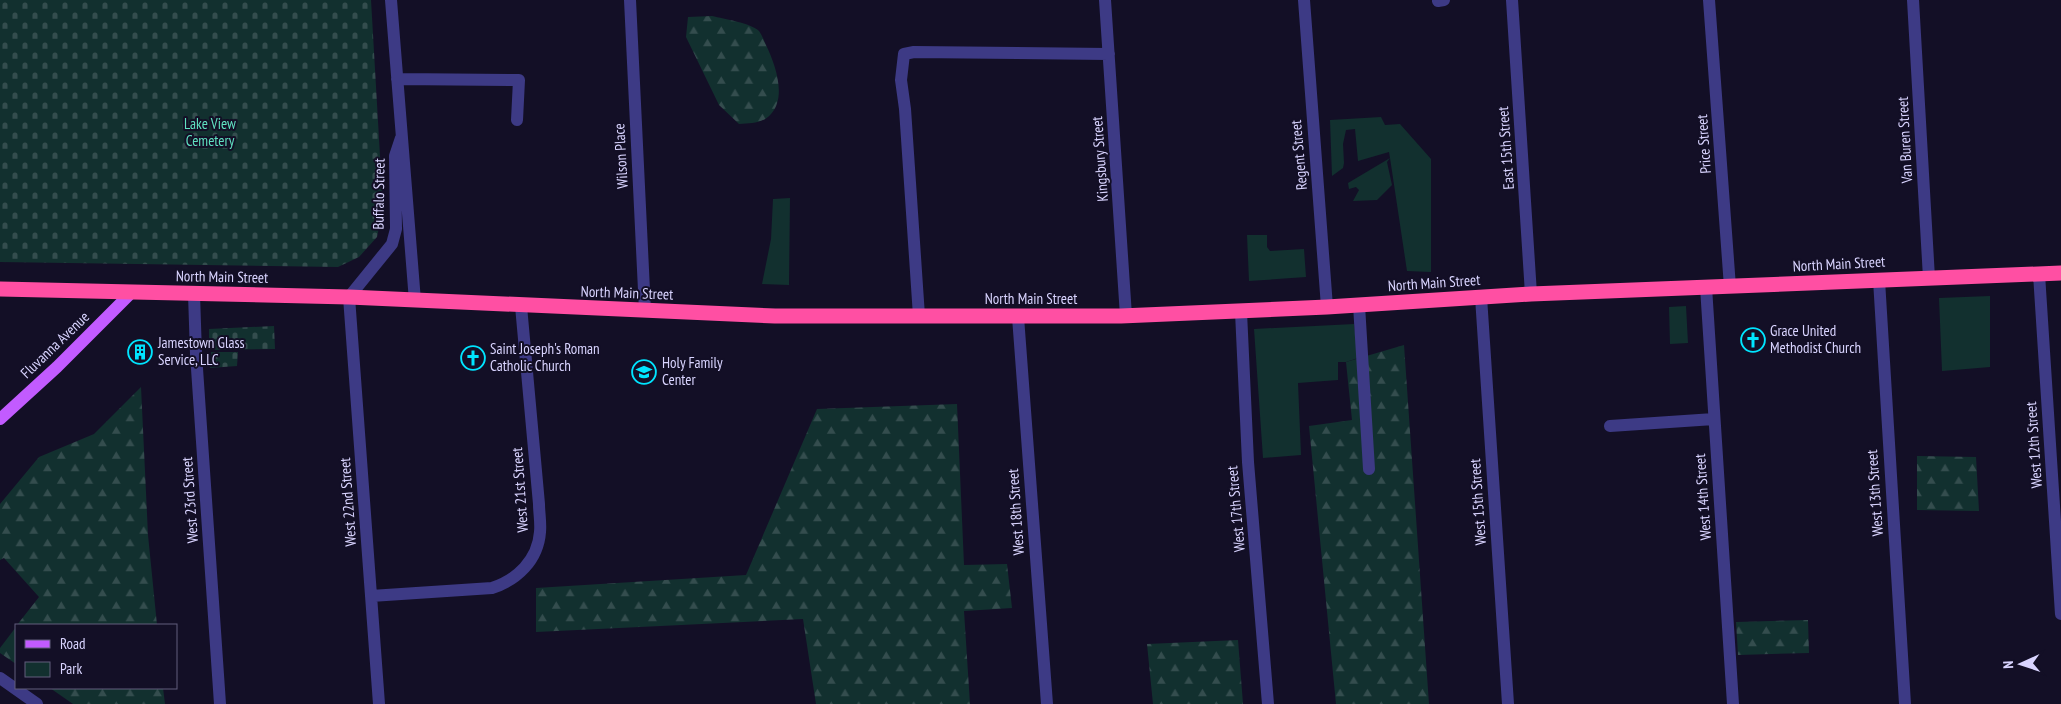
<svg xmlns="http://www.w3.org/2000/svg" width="2061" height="704" viewBox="0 0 2061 704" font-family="'PT Sans Narrow',sans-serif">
<defs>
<pattern id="forest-firs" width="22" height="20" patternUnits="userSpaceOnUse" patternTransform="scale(1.25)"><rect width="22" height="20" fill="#12302f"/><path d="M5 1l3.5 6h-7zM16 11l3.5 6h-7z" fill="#344d4e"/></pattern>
<pattern id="cemetery-stones" width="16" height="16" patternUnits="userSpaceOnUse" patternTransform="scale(1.25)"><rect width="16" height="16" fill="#12302f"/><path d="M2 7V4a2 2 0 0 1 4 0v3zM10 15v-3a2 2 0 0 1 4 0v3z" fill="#344d4e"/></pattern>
</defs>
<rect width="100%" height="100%" fill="#130f26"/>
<!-- green -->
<path fill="#12302f" d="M 1381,117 L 1385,125 L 1400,124 L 1431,159 L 1431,272 L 1407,271 L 1390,158 L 1387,162 L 1392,185 L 1377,200 L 1353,201 L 1359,190 L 1356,187 L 1349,189 L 1348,183 L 1390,158 L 1389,152 L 1358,161 L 1355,129 L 1346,130 L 1343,144 L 1344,163 L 1343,168 L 1332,176 L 1330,120 Z
M 790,198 L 789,285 L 762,284 L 771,239 L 773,199 Z
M 1247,235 L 1267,235 L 1267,247 L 1270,251 L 1304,249 L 1306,277 L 1249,281 Z
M 1990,296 L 1990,367 L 1942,371 L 1939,298 Z
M 1686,306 L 1688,343 L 1670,344 L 1669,307 Z
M 1354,324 L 1358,358 L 1346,362 L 1338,362 L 1338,380 L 1298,383 L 1301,455 L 1263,458 L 1254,329 Z"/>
<!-- forest -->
<path fill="url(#forest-firs)" d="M 712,16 C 724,19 751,23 759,31 C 762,35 764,41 766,45 C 775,64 787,96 771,114 C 762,124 751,123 739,124 L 719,105 L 686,37 L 688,17 Z
M 1404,345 L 1429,704 L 1336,704 L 1309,426 L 1352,420 L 1346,362 Z
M 141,387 L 148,535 L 157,625 L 17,625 L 39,597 L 4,558 L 0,560 L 0,504 L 39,457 L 94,434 Z
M 957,404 L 964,565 L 1007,564 L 1012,608 L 964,611 L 970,704 L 816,704 L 803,619 L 536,632 L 536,588 L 746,575 L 817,409 Z
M 1917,456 L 1976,457 L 1979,511 L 1917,510 Z
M 1808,620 L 1809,653 L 1738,655 L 1736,622 Z
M 16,627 L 16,664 L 0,653 L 0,648 Z
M 1238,640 L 1243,704 L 1153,704 L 1147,644 Z
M 50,688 L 163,688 L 165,704 L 73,704 Z"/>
<!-- cemetery -->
<path fill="url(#cemetery-stones)" d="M 0,0 L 371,0 L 383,208 L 377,237 L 359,257 L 338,267 L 0,262 Z
M 274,326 L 275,349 L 209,350 L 209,329 Z
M 211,352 L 238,352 L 237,366 L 210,368 Z"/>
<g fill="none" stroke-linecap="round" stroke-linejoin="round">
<!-- minor -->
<path stroke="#3d3a85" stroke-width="12" d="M 391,0 L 415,301
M 630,0 L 645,311
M 1105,0 L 1126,316
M 1304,0 L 1327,307
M 1512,0 L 1531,294
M 1709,0 L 1730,287
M 1913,0 L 1929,278
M 1438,1 L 1444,0
M 397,79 L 519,80 L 517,120
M 2039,274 L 2061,614
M 1879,280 L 1905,704
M 1706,287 L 1733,704
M 194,294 L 196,354 L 220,704
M 1481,297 L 1508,704
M 1359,305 L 1369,469
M 1241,312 L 1248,462 L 1268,704
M 919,316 L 905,109 L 901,80 L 904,54 L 914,52 L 1109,54
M 1018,317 L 1047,704
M 1610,426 L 1714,419
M 371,596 L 492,588 C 517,580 538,560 540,532 C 541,523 539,513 539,504 L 521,306
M 0,678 L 37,704
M 379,704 L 349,297 L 392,244 L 396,229 L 395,156 L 401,138"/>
<!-- major -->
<path stroke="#c25bff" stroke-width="12" d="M 0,419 L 57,367 L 131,293"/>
<!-- highway -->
<path stroke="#ff4fa3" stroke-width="15" d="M 0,289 L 349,297 L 775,316 L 1121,316 L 1327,307 L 1531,294 L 2061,273"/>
</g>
<!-- icons -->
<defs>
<g id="church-ring" transform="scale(1.25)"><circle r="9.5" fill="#130f26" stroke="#00e5ff" stroke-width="1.5"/><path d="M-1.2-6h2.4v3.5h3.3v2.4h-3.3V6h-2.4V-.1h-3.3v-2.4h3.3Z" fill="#00e5ff"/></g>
<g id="building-ring" transform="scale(1.25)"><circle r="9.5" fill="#130f26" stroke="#00e5ff" stroke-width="1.5"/><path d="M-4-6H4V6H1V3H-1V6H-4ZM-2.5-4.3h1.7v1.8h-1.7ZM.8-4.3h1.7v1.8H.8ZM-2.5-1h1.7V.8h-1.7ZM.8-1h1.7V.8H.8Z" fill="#00e5ff"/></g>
<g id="school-ring" transform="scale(1.25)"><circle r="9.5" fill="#130f26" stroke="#00e5ff" stroke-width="1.5"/><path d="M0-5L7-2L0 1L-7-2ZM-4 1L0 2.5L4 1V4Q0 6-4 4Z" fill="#00e5ff"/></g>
</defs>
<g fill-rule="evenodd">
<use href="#church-ring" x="1753" y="340"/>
<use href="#building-ring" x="140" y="352"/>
<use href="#church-ring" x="473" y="358"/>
<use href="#school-ring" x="644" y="372"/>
</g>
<g text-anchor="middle" stroke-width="4" stroke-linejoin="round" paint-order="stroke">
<!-- park labels -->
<g font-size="15" fill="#5fe0c0" stroke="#130f26">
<text x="210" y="129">Lake View<tspan x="210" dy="17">Cemetery</tspan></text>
</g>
<!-- street labels -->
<g font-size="15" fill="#d9d4ff" stroke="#130f26">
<text transform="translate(1905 140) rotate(-93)" y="5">Van Buren Street</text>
<text transform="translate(1704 144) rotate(-94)" y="5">Price Street</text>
<text transform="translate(1506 148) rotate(-94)" y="5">East 15th Street</text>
<text transform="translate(1299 155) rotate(-95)" y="5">Regent Street</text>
<text transform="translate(621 156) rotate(-93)" y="5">Wilson Place</text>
<text transform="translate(1100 159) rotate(-94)" y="5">Kingsbury Street</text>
<text transform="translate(379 194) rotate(-89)" y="5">Buffalo Street</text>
<text transform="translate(1839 264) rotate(-3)" y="5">North Main Street</text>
<text transform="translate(222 277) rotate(1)" y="5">North Main Street</text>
<text transform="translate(1434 283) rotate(-4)" y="5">North Main Street</text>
<text transform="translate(627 293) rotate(2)" y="5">North Main Street</text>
<text x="1031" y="304">North Main Street</text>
<text transform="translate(55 345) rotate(-44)" y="5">Fluvanna Avenue</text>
<text transform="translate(2034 445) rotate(-94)" y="5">West 12th Street</text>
<text transform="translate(520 490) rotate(-94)" y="5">West 21st Street</text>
<text transform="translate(1875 493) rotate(-94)" y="5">West 13th Street</text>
<text transform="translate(1703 497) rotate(-94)" y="5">West 14th Street</text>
<text transform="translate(190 500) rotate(-94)" y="5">West 23rd Street</text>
<text transform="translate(348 502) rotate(-94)" y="5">West 22nd Street</text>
<text transform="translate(1478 502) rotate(-94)" y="5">West 15th Street</text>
<text transform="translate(1236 509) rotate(-95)" y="5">West 17th Street</text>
<text transform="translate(1016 512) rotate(-94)" y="5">West 18th Street</text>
</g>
<!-- poi labels -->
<g font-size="15" fill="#d9d4ff" stroke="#130f26" text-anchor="start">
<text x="1770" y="336">Grace United<tspan x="1770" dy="17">Methodist Church</tspan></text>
<text x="158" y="348">Jamestown Glass<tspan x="158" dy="17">Service, LLC</tspan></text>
<text x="490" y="354">Saint Joseph's Roman<tspan x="490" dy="17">Catholic Church</tspan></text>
<text x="662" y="368">Holy Family<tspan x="662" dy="17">Center</tspan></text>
</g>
</g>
<!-- legend -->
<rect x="15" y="624" width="162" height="65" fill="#130f26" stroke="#625e7d"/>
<rect x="25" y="640" width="25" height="8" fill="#c25bff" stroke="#625e7d"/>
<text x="60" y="649" font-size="15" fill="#d9d4ff">Road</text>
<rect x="25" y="662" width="25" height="15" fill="#12302f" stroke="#625e7d"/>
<text x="60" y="674" font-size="15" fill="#d9d4ff">Park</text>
<!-- north arrow -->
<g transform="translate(2021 664) rotate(267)" stroke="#130f26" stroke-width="4" paint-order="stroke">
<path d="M0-4L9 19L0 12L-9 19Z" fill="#d9d4ff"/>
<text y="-8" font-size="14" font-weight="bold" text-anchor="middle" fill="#d9d4ff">N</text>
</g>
</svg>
